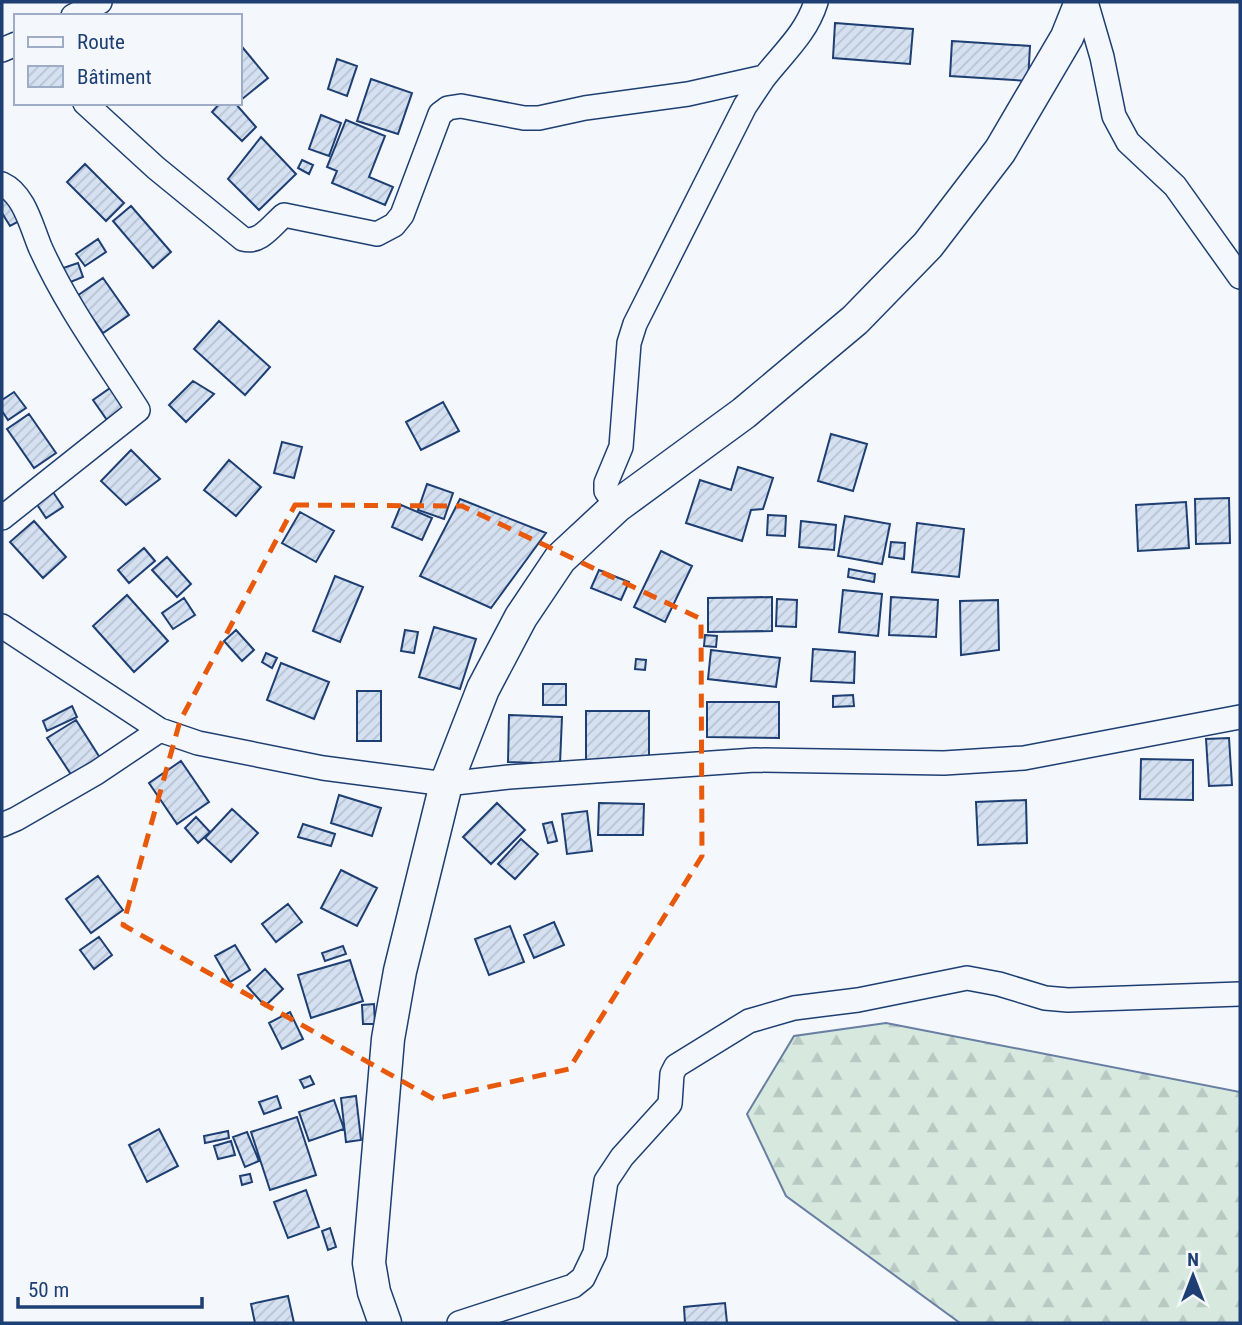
<svg xmlns="http://www.w3.org/2000/svg" width="1242" height="1325" viewBox="0 0 1242 1325" font-family="'Roboto Condensed',sans-serif">
<defs>
<pattern id="forest-firs" width="22" height="20" patternUnits="userSpaceOnUse" patternTransform="scale(1.75)"><rect width="22" height="20" fill="#d7e8df"/><path d="M5 1l3.5 6h-7zM16 11l3.5 6h-7z" fill="#b8c8c3"/></pattern>
<pattern id="building-hatch" width="6" height="6" patternUnits="userSpaceOnUse" patternTransform="scale(1.75)"><rect width="6" height="6" fill="#d5e0f0"/><path d="M-1 1l2-2M0 6l6-6M5 7l2-2" fill="none" stroke="#b6c1d1"/></pattern>
</defs>
<rect width="100%" height="100%" fill="#f4f7fb"/>
<!-- forest -->
<path fill="url(#forest-firs)" stroke="#687fa3" stroke-width="2" d="M 886,1023 L 1240,1092 L 1240,1323 L 960,1323 L 786,1196 L 747,1114 L 794,1036 Z"/>
<!-- building -->
<path fill="url(#building-hatch)" stroke="#1d3f73" stroke-width="2" d="M 835,23 L 913,29 L 910,64 L 833,58 Z
M 952,41 L 1030,46 L 1028,81 L 950,76 Z
M 243,48 L 268,78 L 241,100 L 240,51 Z
M 337,59 L 357,66 L 347,96 L 328,89 Z
M 371,79 L 412,93 L 398,134 L 357,121 Z
M 220,103 L 235,103 L 256,127 L 242,141 L 212,112 Z
M 321,115 L 341,123 L 329,156 L 309,149 Z
M 346,120 L 385,136 L 369,177 L 393,187 L 385,205 L 332,183 L 337,171 L 327,167 Z
M 261,137 L 296,174 L 259,210 L 228,179 Z
M 302,160 L 313,165 L 309,174 L 298,168 Z
M 85,164 L 124,203 L 106,221 L 67,182 Z
M 2,196 L 25,218 L 10,226 L 2,213 Z
M 131,206 L 171,252 L 153,268 L 113,221 Z
M 98,239 L 106,252 L 85,266 L 76,254 Z
M 78,263 L 83,277 L 68,283 L 60,269 Z
M 103,278 L 129,315 L 103,333 L 77,296 Z
M 219,321 L 270,367 L 245,395 L 194,349 Z
M 193,381 L 214,394 L 186,422 L 169,405 Z
M 113,386 L 127,406 L 107,420 L 93,400 Z
M 14,392 L 26,408 L 8,420 L 2,411 L 2,400 Z
M 443,402 L 459,431 L 421,450 L 406,422 Z
M 29,414 L 56,453 L 34,468 L 7,429 Z
M 831,434 L 867,444 L 853,491 L 818,481 Z
M 282,442 L 302,447 L 294,478 L 274,473 Z
M 131,450 L 160,479 L 126,505 L 101,481 Z
M 229,460 L 261,487 L 236,516 L 204,490 Z
M 738,467 L 773,478 L 763,509 L 751,510 L 742,541 L 686,523 L 700,480 L 731,490 Z
M 427,484 L 453,493 L 444,519 L 418,510 Z
M 53,492 L 63,507 L 46,518 L 36,503 Z
M 1229,498 L 1230,543 L 1196,544 L 1195,499 Z
M 460,499 L 546,533 L 491,608 L 420,576 Z
M 1186,502 L 1189,548 L 1138,551 L 1136,505 Z
M 401,505 L 432,518 L 422,540 L 392,527 Z
M 300,512 L 334,531 L 316,562 L 282,543 Z
M 768,515 L 786,516 L 785,536 L 767,535 Z
M 845,516 L 890,524 L 882,564 L 838,556 Z
M 34,521 L 66,557 L 43,578 L 10,542 Z
M 801,521 L 836,525 L 834,550 L 799,547 Z
M 917,523 L 964,529 L 959,577 L 912,572 Z
M 891,542 L 905,543 L 904,559 L 889,557 Z
M 144,548 L 155,561 L 129,583 L 118,570 Z
M 661,551 L 692,566 L 665,622 L 634,607 Z
M 167,557 L 191,584 L 177,597 L 152,570 Z
M 849,569 L 875,574 L 874,582 L 848,577 Z
M 599,570 L 629,582 L 621,600 L 591,588 Z
M 335,576 L 363,587 L 340,642 L 313,631 Z
M 843,590 L 882,594 L 878,636 L 839,632 Z
M 127,595 L 168,641 L 134,672 L 93,626 Z
M 772,597 L 772,631 L 708,632 L 708,598 Z
M 891,597 L 938,600 L 936,637 L 889,635 Z
M 184,598 L 195,615 L 173,629 L 162,613 Z
M 777,599 L 797,600 L 796,627 L 776,626 Z
M 998,600 L 999,650 L 961,655 L 960,601 Z
M 434,627 L 476,639 L 460,689 L 419,677 Z
M 236,630 L 254,650 L 242,661 L 224,641 Z
M 405,630 L 418,632 L 414,653 L 401,651 Z
M 705,635 L 717,636 L 716,647 L 704,646 Z
M 813,649 L 855,652 L 854,683 L 811,681 Z
M 711,650 L 780,658 L 776,687 L 708,679 Z
M 266,653 L 277,658 L 272,668 L 262,662 Z
M 636,659 L 646,660 L 645,670 L 635,669 Z
M 281,663 L 329,682 L 314,719 L 267,700 Z
M 543,684 L 566,684 L 566,705 L 543,705 Z
M 357,691 L 381,691 L 381,741 L 357,741 Z
M 853,695 L 854,706 L 833,707 L 833,696 Z
M 707,702 L 779,702 L 779,738 L 707,737 Z
M 72,706 L 77,717 L 47,731 L 43,721 Z
M 586,711 L 649,711 L 649,765 L 586,765 Z
M 509,715 L 562,717 L 560,764 L 508,762 Z
M 76,720 L 102,761 L 74,779 L 47,738 Z
M 1229,738 L 1232,785 L 1209,786 L 1206,739 Z
M 1141,759 L 1193,760 L 1193,800 L 1140,799 Z
M 181,761 L 209,802 L 177,824 L 149,783 Z
M 339,795 L 381,808 L 372,836 L 331,823 Z
M 1026,800 L 1027,843 L 978,845 L 976,802 Z
M 497,803 L 525,830 L 491,864 L 463,837 Z
M 599,803 L 644,804 L 643,835 L 598,835 Z
M 232,809 L 258,833 L 231,862 L 205,838 Z
M 587,811 L 592,851 L 567,854 L 562,814 Z
M 196,817 L 210,832 L 198,843 L 185,828 Z
M 552,822 L 557,841 L 548,843 L 543,824 Z
M 303,824 L 335,834 L 331,846 L 298,837 Z
M 521,839 L 538,854 L 515,879 L 498,864 Z
M 341,870 L 377,888 L 357,926 L 321,908 Z
M 98,876 L 123,910 L 91,933 L 66,899 Z
M 288,904 L 302,922 L 276,942 L 262,924 Z
M 554,922 L 564,945 L 534,958 L 524,935 Z
M 510,926 L 524,962 L 489,975 L 475,939 Z
M 99,937 L 112,955 L 94,969 L 80,950 Z
M 235,945 L 250,970 L 230,982 L 215,956 Z
M 343,946 L 346,954 L 325,961 L 322,953 Z
M 350,960 L 363,1001 L 311,1018 L 298,975 Z
M 265,969 L 283,989 L 265,1006 L 247,986 Z
M 374,1004 L 375,1024 L 363,1024 L 362,1005 Z
M 290,1012 L 303,1039 L 282,1049 L 269,1023 Z
M 310,1076 L 314,1084 L 304,1088 L 300,1080 Z
M 277,1096 L 281,1108 L 264,1114 L 259,1102 Z
M 356,1096 L 361,1140 L 346,1142 L 341,1098 Z
M 334,1100 L 344,1129 L 309,1141 L 299,1112 Z
M 297,1117 L 316,1175 L 270,1190 L 251,1132 Z
M 159,1129 L 178,1166 L 147,1182 L 129,1145 Z
M 228,1131 L 229,1138 L 205,1143 L 204,1136 Z
M 247,1132 L 259,1161 L 245,1167 L 233,1137 Z
M 231,1141 L 235,1155 L 218,1159 L 214,1146 Z
M 250,1174 L 252,1182 L 242,1185 L 240,1176 Z
M 306,1190 L 319,1227 L 288,1238 L 274,1202 Z
M 330,1228 L 336,1247 L 328,1250 L 322,1231 Z
M 288,1296 L 294,1323 L 255,1323 L 251,1304 Z
M 725,1303 L 727,1323 L 685,1323 L 684,1307 Z"/>
<g fill="none" stroke-linecap="round" stroke-linejoin="round">
<!-- street casing -->
<g stroke="#1d3f73" stroke-width="26">
<path id="street" d="M 1086,2 L 1102,57 L 1114,116 L 1128,142 L 1175,186 L 1240,277
M 73,16 L 100,2
M 2,50 L 16,44
M 85,103 L 156,168 L 243,239 C 260,244 272,225 284,215 L 377,234 L 394,225 L 402,215 L 440,114 L 448,108 L 461,106 L 524,118 L 539,118 L 585,108 L 688,94 L 764,77
M 2,184 C 24,194 31,225 40,247 C 66,305 104,357 138,410 L 2,518
M 617,506 L 606,491 L 606,483 L 621,447 L 629,343 L 635,324 L 745,106 C 751,97 757,88 763,79 C 783,53 806,34 816,2
M 2,626 L 160,730 L 198,743 L 323,768 L 446,784 L 509,777 L 755,760 L 944,763 L 1024,758 L 1240,717
M 2,825 L 16,819 L 96,773 L 160,730
M 459,1323 L 573,1286 L 583,1278 L 595,1253 L 606,1181 L 622,1157 L 670,1104 L 672,1074 L 676,1066 L 749,1021 L 794,1008 L 858,1000 L 967,978 L 999,984 L 1045,998 L 1068,1000 L 1240,994"/>
</g>
<!-- secondary casing -->
<g stroke="#1d3f73" stroke-width="35">
<path id="secondary" d="M 385,1323 L 374,1292 L 369,1263 L 388,1039 L 400,971 L 446,784 L 483,689 L 521,617 L 560,559 L 617,506 L 744,413 L 855,320 L 928,245 L 1000,151 L 1067,37 L 1081,2"/>
</g>
<!-- street -->
<use href="#street" stroke="#f4f7fb" stroke-width="23"/>
<!-- secondary -->
<use href="#secondary" stroke="#f4f7fb" stroke-width="32"/>
</g>
<!-- marked area -->
<path fill="none" stroke="#e8590c" stroke-width="5" stroke-dasharray="14 9" stroke-linejoin="round" d="M 295,505 L 462,506 L 701,619 L 702,856 L 569,1069 L 434,1099 L 123,925 L 180,721 Z"/>
<!-- border -->
<rect width="1242" height="1325" fill="none" stroke="#1d3f73" stroke-width="7"/>
<!-- legend -->
<rect x="14" y="14" width="228" height="91" fill="#f4f7fb" stroke="#9eadc5" stroke-width="2"/>
<rect x="28" y="37" width="35" height="10" fill="#f4f7fb" stroke="#9eadc5" stroke-width="2"/>
<text x="77" y="49" font-size="21" fill="#1d3f73">Route</text>
<rect x="28" y="66" width="35" height="21" fill="url(#building-hatch)" stroke="#9eadc5" stroke-width="2"/>
<text x="77" y="84" font-size="21" fill="#1d3f73">Bâtiment</text>
<!-- north arrow -->
<g transform="translate(1193 1276)" stroke="#f4f7fb" stroke-width="5" paint-order="stroke">
<path d="M0-5L12 26L0 18L-12 26Z" fill="#1d3f73"/>
<text y="-10" font-size="19" font-weight="bold" text-anchor="middle" fill="#1d3f73">N</text>
</g>
<!-- scale -->
<path d="M18 1297v10h184v-10" fill="none" stroke="#1d3f73" stroke-width="3.5"/>
<text x="28" y="1297" font-size="21" fill="#1d3f73" stroke="#f4f7fb" stroke-width="5" paint-order="stroke">50 m</text>
</svg>
